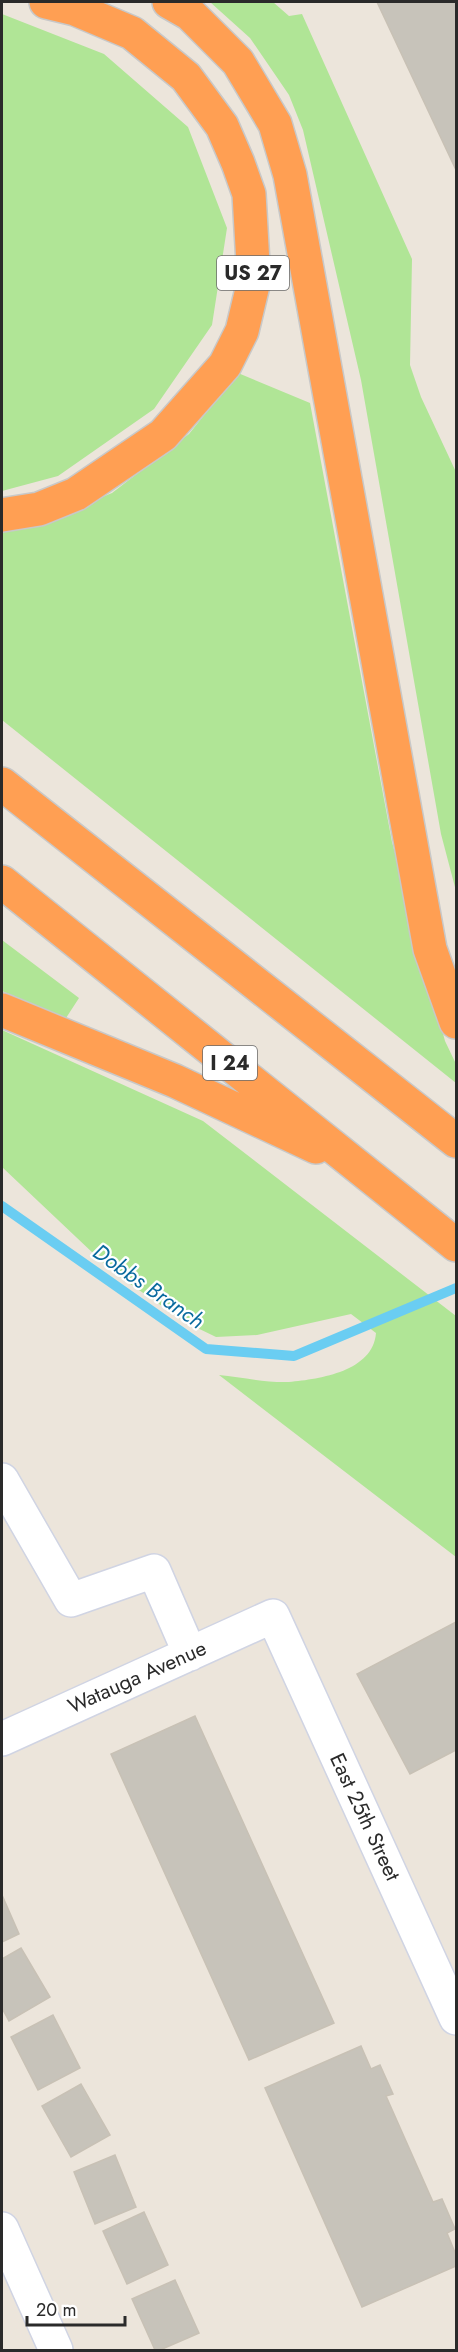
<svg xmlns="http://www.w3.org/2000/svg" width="458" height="2352" viewBox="0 0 458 2352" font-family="Jost,sans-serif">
<rect width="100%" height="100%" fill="#ece5db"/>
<!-- green -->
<path fill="#b0e596" d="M 210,2 L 273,2 L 289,16 L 302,14 L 412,259 L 410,365 L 421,397 L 456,472 L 456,891 L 441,834 L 361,380 L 303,130 L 289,95 L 250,38 Z
M 2,14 L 104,54 L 188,127 L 227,228 L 212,325 L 154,409 L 58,476 L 2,491 Z
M 238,373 L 310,403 L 392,842 L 445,1041 L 456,1064 L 456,1083 L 2,720 L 2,531 L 30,527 L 112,493 L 189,434 Z
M 2,940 L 79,998 L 66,1018 L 2,991 Z
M 2,1030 L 203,1121 L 456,1316 L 456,1557 L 219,1375 C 241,1377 267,1383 289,1382 C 321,1379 373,1371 376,1333 L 351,1314 L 257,1335 L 216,1337 L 185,1322 L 113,1272 L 2,1167 Z"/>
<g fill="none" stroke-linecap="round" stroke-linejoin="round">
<!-- stream -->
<path stroke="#6acdf2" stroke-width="10" d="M 2,1206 L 206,1349 L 294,1356 L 456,1288"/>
</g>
<!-- building -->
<path fill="#c7c3ba" stroke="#c8c1b5" stroke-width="1.5" d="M 377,2 L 456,2 L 456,170 Z
M 456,1622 L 456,1750 L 410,1774 L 357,1674 Z
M 195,1716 L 334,2023 L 249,2060 L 111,1754 Z
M 2,1895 L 19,1934 L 2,1942 Z
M 21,1948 L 50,1997 L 9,2021 L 2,2008 L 2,1959 Z
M 53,2015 L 80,2068 L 38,2090 L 11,2037 Z
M 361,2046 L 371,2069 L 380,2065 L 393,2094 L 386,2096 L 433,2202 L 442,2199 L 455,2229 L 447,2233 L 456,2255 L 456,2266 L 362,2307 L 265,2088 Z
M 81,2084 L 110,2135 L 71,2157 L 42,2106 Z
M 115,2155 L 136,2207 L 95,2224 L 74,2172 Z
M 144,2212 L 168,2265 L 127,2284 L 103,2231 Z
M 175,2280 L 199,2333 L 160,2350 L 155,2350 L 132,2299 Z"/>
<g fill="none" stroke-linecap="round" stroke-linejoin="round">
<!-- minor casing -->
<g stroke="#d0d4e3" stroke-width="36">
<path id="minor" d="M 2,1480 L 71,1600 L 154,1571 L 190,1654
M 2,1739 L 273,1616 L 456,2018
M 2,2229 L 56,2350"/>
</g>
<!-- highway casing -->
<g stroke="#c8c8c8" stroke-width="36">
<path id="highway" d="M 169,2 L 190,14 L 238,62 L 275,124 L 290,175 L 430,949 L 456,1022
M 2,515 L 39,509 L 76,494 L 163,435 L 225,365 L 242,331 L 254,281 L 249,194 L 238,163 L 222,126 L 186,77 L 132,33 L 75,9 L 46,2
M 2,784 L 456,1141
M 2,882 L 456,1245
M 2,1010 L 175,1081 L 316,1147"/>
</g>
<!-- minor -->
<use href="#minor" stroke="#fff" stroke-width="33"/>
<!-- highway -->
<use href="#highway" stroke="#ff9f53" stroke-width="33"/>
</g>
<g text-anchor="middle" stroke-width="4.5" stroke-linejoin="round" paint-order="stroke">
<!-- shield labels -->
<g fill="#fff" stroke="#6a6a6a" stroke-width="1.5">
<rect x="217" y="256" width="72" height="34" rx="4.5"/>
<rect x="203" y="1046" width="54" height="34" rx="4.5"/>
</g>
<g font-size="20" font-weight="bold" fill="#2a2a2a">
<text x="253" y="280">US 27</text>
<text x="230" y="1070">I 24</text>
</g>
<!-- street labels -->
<g font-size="21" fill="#2a2a2a" stroke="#fff">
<text transform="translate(137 1677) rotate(-24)" y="7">Watauga Avenue</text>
<text transform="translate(365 1817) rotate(65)" y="7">East 25th Street</text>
</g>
<!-- water labels -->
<g font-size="22" font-style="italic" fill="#096a9e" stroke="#fff">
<text transform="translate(149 1286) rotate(35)" y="8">Dobbs Branch</text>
</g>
</g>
<!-- border -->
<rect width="458" height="2352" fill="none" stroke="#2a2a2a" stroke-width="6"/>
<!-- scale -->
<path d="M27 2316v9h98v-9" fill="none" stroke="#2a2a2a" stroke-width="3"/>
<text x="36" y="2316" font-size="18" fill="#2a2a2a" stroke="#ffffff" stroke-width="4.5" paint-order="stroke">20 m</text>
</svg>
